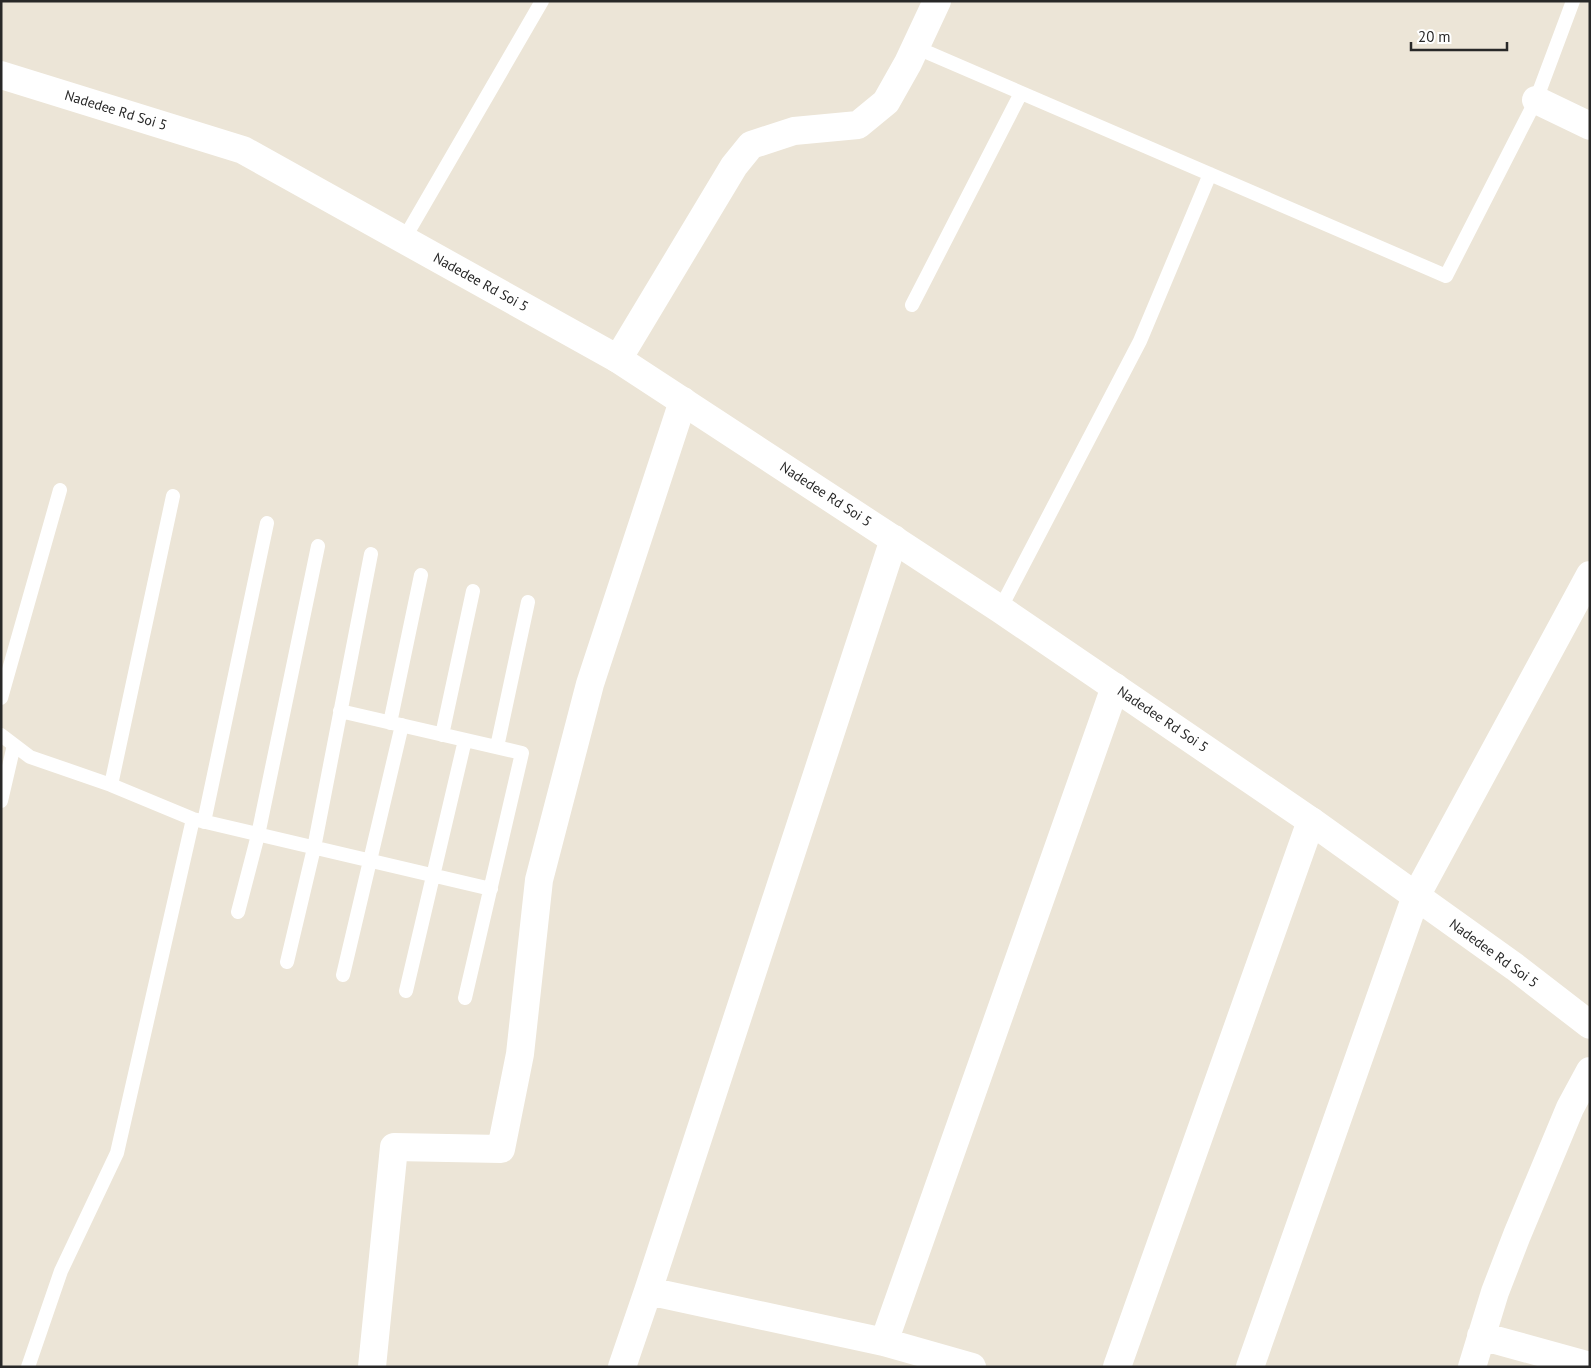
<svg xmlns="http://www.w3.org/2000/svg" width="1591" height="1368" viewBox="0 0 1591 1368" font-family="'PT Sans',sans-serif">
<rect width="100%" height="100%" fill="#ece5d7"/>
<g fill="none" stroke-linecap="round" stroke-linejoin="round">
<!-- lane -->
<path stroke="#fff" stroke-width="14" d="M 915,47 L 1446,276 L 1536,100 L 1573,1
M 404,239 L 542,1
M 912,305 L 1021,93
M 1000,609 L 1140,341 L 1210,174
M 1,698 L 60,490
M 340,711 L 522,753 L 465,998
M 390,723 L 421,575
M 1,735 L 30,757 L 111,785 L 193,819 L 491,889
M 442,735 L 473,591
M 497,747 L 528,602
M 111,785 L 173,496
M 1,801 L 14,745
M 204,822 L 267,523
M 238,912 L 258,835 L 318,546
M 287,962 L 314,848 L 371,554
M 343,975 L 402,725
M 406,991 L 465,740
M 28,1367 L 61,1271 L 117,1153 L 193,819"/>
<!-- street -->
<path stroke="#fff" stroke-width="28" d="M 1536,100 L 1590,126
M 618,359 L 734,166 L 751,145 L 794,131 L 858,125 L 886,102 L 908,63 L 937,1
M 648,1291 L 884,1342 L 972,1367
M 1481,1336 L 1590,1366
M 884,1342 L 1115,687
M 372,1367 L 394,1147 L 501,1149 L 520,1054 L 539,880 L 590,684 L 683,401
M 622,1367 L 648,1291 L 894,539
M 1117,1367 L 1311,821
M 1250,1367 L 1416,896 L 1590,575
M 1472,1367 L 1495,1292 L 1517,1235 L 1570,1108 L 1590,1071"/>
<!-- secondary -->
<path stroke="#fff" stroke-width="28" d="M 1,75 L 243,150 L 618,359 L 1000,609 L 1311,821 L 1515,967 L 1590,1025"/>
</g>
<g text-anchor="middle" stroke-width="4.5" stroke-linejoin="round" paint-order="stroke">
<!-- street labels -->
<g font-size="14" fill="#282828" stroke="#fff">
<text transform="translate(116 110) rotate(17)" y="5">Nadedee Rd Soi 5</text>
<text transform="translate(481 282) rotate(29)" y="5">Nadedee Rd Soi 5</text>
<text transform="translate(826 494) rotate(33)" y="5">Nadedee Rd Soi 5</text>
<text transform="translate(1163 719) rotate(34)" y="5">Nadedee Rd Soi 5</text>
<text transform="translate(1494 953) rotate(36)" y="5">Nadedee Rd Soi 5</text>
</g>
</g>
<!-- border -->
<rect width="1591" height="1368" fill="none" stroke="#282828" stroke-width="5"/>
<!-- scale -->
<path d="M1411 42v8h96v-8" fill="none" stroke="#282828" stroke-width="2.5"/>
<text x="1418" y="42" font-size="15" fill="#282828" stroke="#ffffff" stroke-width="4" paint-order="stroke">20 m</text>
</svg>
